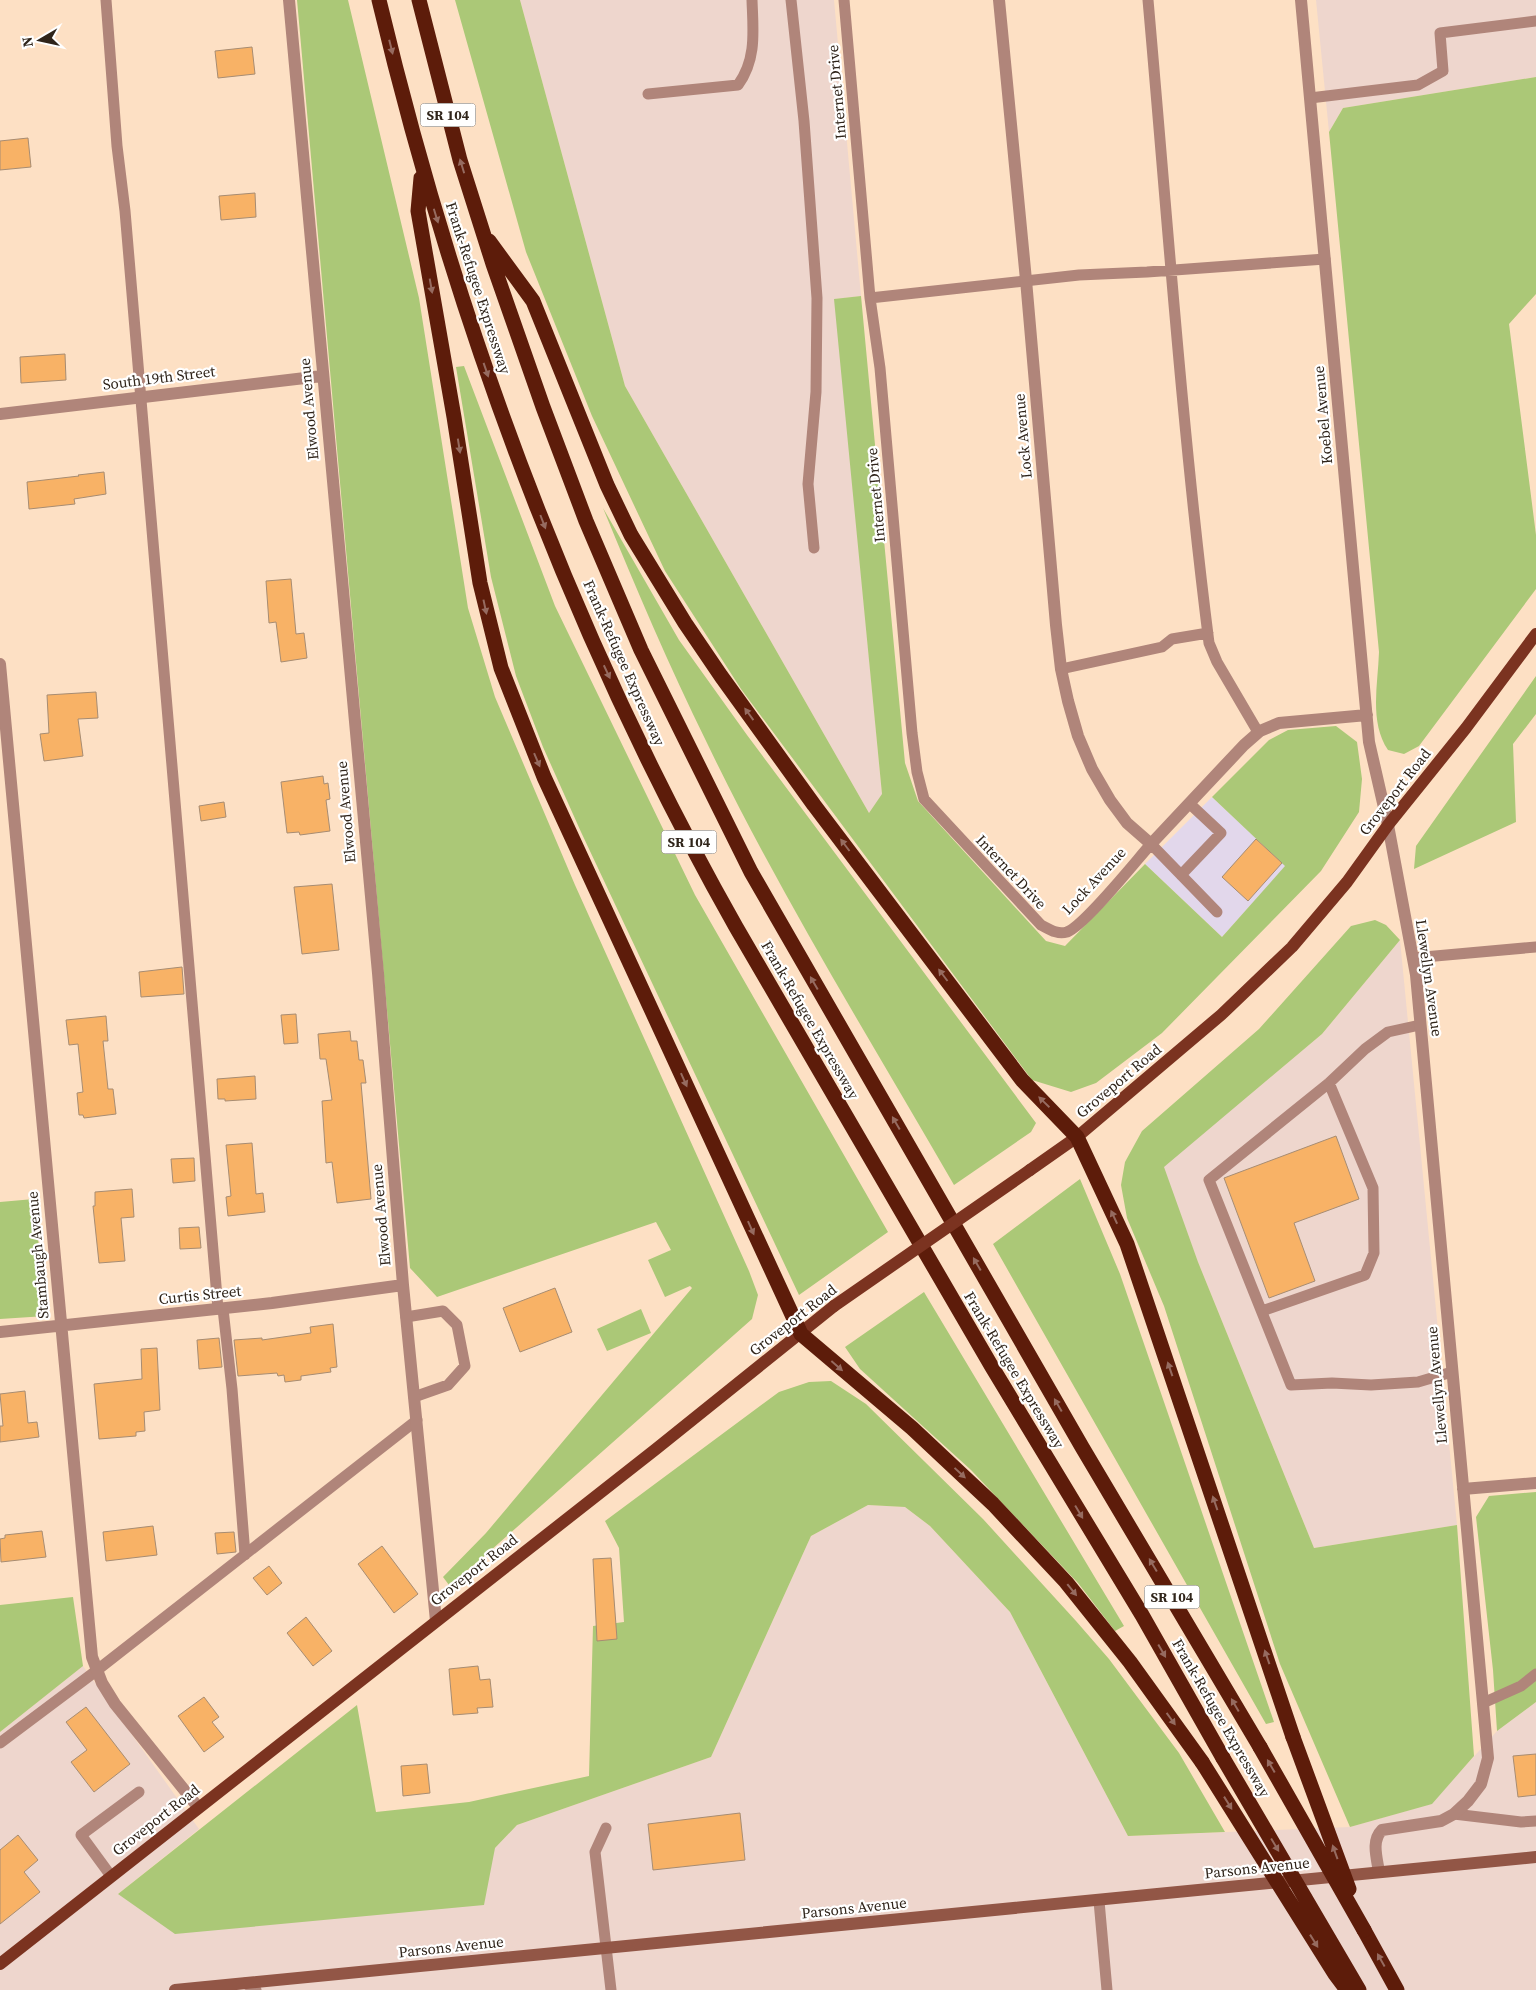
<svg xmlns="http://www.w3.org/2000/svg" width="1536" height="1990" viewBox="0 0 1536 1990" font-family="'Source Serif 4',serif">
<rect width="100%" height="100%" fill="#fde0c4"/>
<!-- commercial -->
<path fill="#e2d7eb" d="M 1212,797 L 1286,866 L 1222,937 L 1145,864 Z"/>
<!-- industrial -->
<path fill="#eed6cd" d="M 520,0 L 834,0 L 861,296 L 835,299 L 882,795 L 869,813 L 625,386 Z
M 1316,0 L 1536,0 L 1536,77 L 1343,108 L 1329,132 Z
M 1400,940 L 1457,1525 L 1314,1548 L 1198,1262 L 1163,1167 L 1322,1034 Z
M 868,1505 L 905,1507 L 930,1526 L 1010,1612 L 1128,1836 L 1350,1827 L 1431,1804 L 1497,1731 L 1536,1702 L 1536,1990 L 0,1990 L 0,1732 L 83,1666 L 199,1829 L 118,1894 L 495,1848 L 517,1825 L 711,1757 L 811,1536 Z"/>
<!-- green -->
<path fill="#abc877" d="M 297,0 L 348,0 L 419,298 L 468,608 L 495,697 L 575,885 L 749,1271 L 758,1295 L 752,1319 L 481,1559 L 449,1585 L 443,1577 L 486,1533 L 692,1288 L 690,1286 L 665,1297 L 648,1260 L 671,1250 L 656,1222 L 437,1297 L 410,1268 Z
M 455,0 L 520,0 L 625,386 L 869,813 L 882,794 L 834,299 L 861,296 L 905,763 L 918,801 L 1046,941 L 1065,946 L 1145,864 L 1222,937 L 1285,866 L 1212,797 L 1269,740 L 1288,730 L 1336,726 L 1357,742 L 1362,779 L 1359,812 L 1321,871 L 1162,1033 L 1096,1083 L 1071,1092 L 1032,1080 L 741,689 L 665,571 L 592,416 L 526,252 Z
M 1536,77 L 1536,294 L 1509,324 L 1536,535 L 1536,589 L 1419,746 L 1404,754 L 1388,750 C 1369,722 1378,684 1379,652 L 1329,132 L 1343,108 Z
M 464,366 L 555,606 L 695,895 L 888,1232 L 799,1295 L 581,832 L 543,747 L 516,676 L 491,577 L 456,367 Z
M 603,508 L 679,640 L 747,735 L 1036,1123 L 1031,1132 L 954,1185 C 870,1039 780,895 707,743 C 669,666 636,588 603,508 Z
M 1536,676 L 1536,714 L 1513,744 L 1516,822 L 1414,869 L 1416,846 Z
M 1375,920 L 1386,925 L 1400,940 L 1322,1034 L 1164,1167 L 1198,1262 L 1314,1548 L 1457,1525 L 1474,1756 L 1432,1804 L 1350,1827 L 1280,1664 L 1164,1306 L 1127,1218 L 1121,1185 L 1125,1162 L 1142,1131 L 1259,1029 L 1351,926 Z
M 1080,1179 L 1120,1274 L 1274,1722 L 1266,1724 L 993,1244 Z
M 34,1199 L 46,1316 L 0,1319 L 0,1202 Z
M 924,1292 L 1124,1626 L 1115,1631 L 1078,1583 L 971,1470 L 860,1369 L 845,1347 Z
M 641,1309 L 651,1333 L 607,1351 L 597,1329 Z
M 831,1381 L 866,1404 L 983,1519 L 1076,1621 L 1109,1659 L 1179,1753 L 1225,1832 L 1128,1836 L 1010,1612 L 930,1526 L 905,1507 L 868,1505 L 811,1536 L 711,1757 L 517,1825 L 495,1848 L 484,1905 L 175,1934 L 118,1894 L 357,1705 L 376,1812 L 469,1802 L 589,1776 L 593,1626 L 624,1622 L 619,1548 L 605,1521 L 779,1392 L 809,1382 Z
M 1536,1492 L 1536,1702 L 1497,1731 L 1493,1670 L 1476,1517 L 1489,1496 Z
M 73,1597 L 83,1666 L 0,1732 L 0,1605 Z"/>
<!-- building -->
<path fill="#f8b266" stroke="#a78c72" d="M 252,47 L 255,74 L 218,78 L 215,51 Z
M 28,138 L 31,167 L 0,170 L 0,141 Z
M 255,193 L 256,217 L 221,220 L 219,196 Z
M 65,354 L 66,380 L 21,383 L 20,357 Z
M 104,472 L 106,494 L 74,499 L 75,504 L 29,509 L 27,482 L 79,476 L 78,475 Z
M 291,579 L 296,634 L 304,633 L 307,658 L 281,662 L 276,622 L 269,623 L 266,581 Z
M 96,692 L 98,718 L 78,719 L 83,756 L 44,761 L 40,734 L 49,733 L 47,695 Z
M 323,776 L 324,784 L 328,783 L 330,799 L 326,800 L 330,831 L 300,835 L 299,832 L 287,833 L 281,782 Z
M 224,802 L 226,817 L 201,821 L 199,806 Z
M 1256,839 L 1282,863 L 1248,901 L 1222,877 Z
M 332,884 L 339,950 L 302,954 L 294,887 Z
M 182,967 L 184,994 L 141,997 L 139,972 Z
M 296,1014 L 298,1043 L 284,1044 L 281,1015 Z
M 106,1016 L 108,1041 L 103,1041 L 108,1089 L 113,1089 L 116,1114 L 84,1118 L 83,1115 L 79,1115 L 77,1093 L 83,1092 L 78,1044 L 69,1045 L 66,1020 Z
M 350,1031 L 351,1041 L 357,1041 L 359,1060 L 363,1060 L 366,1083 L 361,1083 L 371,1199 L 337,1203 L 332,1162 L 326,1163 L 322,1101 L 332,1100 L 326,1059 L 320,1059 L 318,1034 Z
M 255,1076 L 256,1099 L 225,1101 L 225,1099 L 218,1099 L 217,1079 Z
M 1336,1136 L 1359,1199 L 1294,1223 L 1315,1281 L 1269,1298 L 1224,1178 Z
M 252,1143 L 256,1194 L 263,1193 L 265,1212 L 228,1216 L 226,1197 L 231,1196 L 226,1145 Z
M 194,1158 L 195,1181 L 173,1183 L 171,1159 Z
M 132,1189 L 134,1217 L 121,1218 L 125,1261 L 99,1263 L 93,1206 L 95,1206 L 95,1192 Z
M 199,1227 L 201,1248 L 180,1249 L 179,1228 Z
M 555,1288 L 572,1332 L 520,1352 L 503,1308 Z
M 333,1324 L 337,1367 L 330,1368 L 331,1372 L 301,1376 L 301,1380 L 285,1382 L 284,1375 L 278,1376 L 277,1373 L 238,1376 L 234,1340 L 262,1338 L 262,1340 L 311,1333 L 310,1327 Z
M 219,1338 L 222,1367 L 199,1369 L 197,1340 Z
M 157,1348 L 160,1410 L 144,1412 L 145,1431 L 136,1432 L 136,1436 L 99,1439 L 94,1384 L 142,1379 L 141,1349 Z
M 25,1391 L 28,1423 L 37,1422 L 39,1437 L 0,1442 L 0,1426 L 3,1426 L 0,1394 Z
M 153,1526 L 157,1555 L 106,1561 L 103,1532 Z
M 42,1531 L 46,1557 L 1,1562 L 0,1539 L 5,1538 L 5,1535 Z
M 234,1532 L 236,1552 L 217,1554 L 215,1533 Z
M 382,1546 L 418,1594 L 394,1613 L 358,1564 Z
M 611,1558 L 617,1639 L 597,1641 L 593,1559 Z
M 269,1566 L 282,1583 L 267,1595 L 253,1578 Z
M 306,1617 L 332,1651 L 313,1666 L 287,1633 Z
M 478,1666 L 480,1680 L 490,1679 L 493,1707 L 477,1708 L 478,1713 L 453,1715 L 449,1669 Z
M 204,1697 L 219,1717 L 212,1722 L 224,1737 L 204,1752 L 178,1716 Z
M 86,1707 L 130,1764 L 94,1792 L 71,1762 L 87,1750 L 66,1722 Z
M 1536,1754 L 1536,1795 L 1518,1797 L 1513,1756 Z
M 427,1764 L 430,1793 L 403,1796 L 401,1766 Z
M 740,1813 L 745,1860 L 653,1870 L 648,1824 Z
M 18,1835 L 38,1860 L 24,1872 L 40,1892 L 0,1924 L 0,1850 Z"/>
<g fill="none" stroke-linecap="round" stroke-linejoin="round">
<!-- lane -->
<path stroke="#b0857a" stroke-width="11" d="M 106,0 L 117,146 L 125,211 L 218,1309
M 791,0 L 804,121 L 817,298 L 816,392 L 808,484 L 814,548
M 844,0 L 870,298 L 880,368 L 912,733 L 917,772 L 924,799 L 1041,925 C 1049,929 1057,935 1067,932 C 1085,925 1135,862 1151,844 L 1217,912
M 1148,0 C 1167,214 1182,430 1209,643 L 1217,662 L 1258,732
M 648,94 L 738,85 C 757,59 753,30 752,0
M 1310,98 L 1418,85 L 1443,71 L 1440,33 L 1536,21
M 870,298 L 1079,275 L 1147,272 L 1325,259
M 1061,669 L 1162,647 L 1172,639 L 1208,633
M 1181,875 L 1221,833 L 1190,804
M 1413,958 L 1536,947
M 1420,1025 L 1388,1032 L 1365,1049 L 1329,1083 L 1209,1180 L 1291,1385 L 1332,1383 L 1371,1385 L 1418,1382 L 1452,1372
M 223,1309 L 232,1389 L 245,1555
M 1262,1311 L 1365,1275 L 1374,1253 L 1373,1188 L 1329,1083
M 406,1317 L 443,1311 L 457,1325 L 465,1366 L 448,1385 L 414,1397
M 1483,1703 L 1521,1686 L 1536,1674
M 0,1743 L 96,1671 L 417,1420
M 1454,1814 L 1521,1822 L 1536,1821
M 606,1828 L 595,1852 L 611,1990
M 111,1876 L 81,1835 L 139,1792
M 1099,1901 L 1107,1990
M 245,1983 L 256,1990"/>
<!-- street -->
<path stroke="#b0857a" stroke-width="12" d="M 289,0 L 378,973 L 403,1285 L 436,1621
M 999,0 L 1026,280 L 1056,625 L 1061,669 L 1068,701 L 1078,736 L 1092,769 L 1110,800 L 1127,823 L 1151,844 L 1244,745 L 1260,731 L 1279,723 L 1367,715
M 1301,0 L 1369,742 L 1388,825 L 1416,975 L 1488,1758 L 1481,1784 L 1468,1801 L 1454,1814 L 1441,1821 L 1382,1830 C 1371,1841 1377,1858 1379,1872
M 0,414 L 322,376
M 0,664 L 92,1657 L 102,1683 L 115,1704 L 198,1807
M 0,1332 L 272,1303 L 403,1285
M 1463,1489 L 1536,1483"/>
<!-- secondary -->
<path stroke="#925646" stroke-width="12" d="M 175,1990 L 1536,1857"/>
<!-- primary -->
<path stroke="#7b3320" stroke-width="12" d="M 1030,1170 L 1077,1137 L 1221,1015 L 1292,947 L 1347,882 L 1388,825 L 1466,728 L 1536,634
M 0,1964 L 656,1449 L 834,1306"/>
<!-- highway -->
<path stroke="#5d1c0a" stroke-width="15" d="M 379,0 C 456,323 572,637 736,927 L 992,1367 L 1142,1615 L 1223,1758
M 419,0 L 460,160 L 493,264 L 543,407 L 586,521 L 641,650 L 751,872 L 1082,1447 L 1260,1747
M 421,178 L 418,211 L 454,417 L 480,583 L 501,668 L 544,777 L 801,1334 L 912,1428 L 993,1504 L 1066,1582 L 1130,1662 L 1202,1762
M 489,241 L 533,301 L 607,485 L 631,535 L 685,623 L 721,676 L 814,805 L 1022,1080 L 1077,1137 L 1127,1244 L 1293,1737
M 1364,1930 L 1397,1990"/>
<!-- primary-bridge -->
<path stroke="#7b3320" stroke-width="12" d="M 834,1306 L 1030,1170"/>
<!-- highway-bridge -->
<path stroke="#5d1c0a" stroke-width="15" d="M 1293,1737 L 1349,1889
M 1260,1747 L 1364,1930
M 1223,1758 L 1359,1990
M 1202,1762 L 1335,1974 L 1347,1990"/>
</g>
<!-- one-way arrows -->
<defs><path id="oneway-solid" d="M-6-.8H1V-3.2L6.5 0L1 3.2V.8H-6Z" transform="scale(1.25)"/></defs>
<g fill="#966b60">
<use href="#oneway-solid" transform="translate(391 47) rotate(76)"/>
<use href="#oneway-solid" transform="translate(462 166) rotate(-107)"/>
<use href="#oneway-solid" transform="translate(436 216) rotate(73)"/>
<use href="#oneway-solid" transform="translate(431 286) rotate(80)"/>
<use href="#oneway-solid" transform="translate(486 370) rotate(71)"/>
<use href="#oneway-solid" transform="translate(459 446) rotate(81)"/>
<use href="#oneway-solid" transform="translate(543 522) rotate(69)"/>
<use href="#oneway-solid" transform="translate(485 607) rotate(78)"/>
<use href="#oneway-solid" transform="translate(607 672) rotate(65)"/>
<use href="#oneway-solid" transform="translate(749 714) rotate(-126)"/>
<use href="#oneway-solid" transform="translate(537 760) rotate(67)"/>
<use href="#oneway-solid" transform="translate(845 845) rotate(-127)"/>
<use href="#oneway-solid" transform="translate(943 975) rotate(-127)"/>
<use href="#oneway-solid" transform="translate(814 983) rotate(-120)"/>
<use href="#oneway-solid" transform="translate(684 1080) rotate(66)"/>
<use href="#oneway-solid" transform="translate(1044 1102) rotate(-136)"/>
<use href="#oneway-solid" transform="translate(896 1123) rotate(-120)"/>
<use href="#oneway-solid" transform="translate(1114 1217) rotate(-115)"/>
<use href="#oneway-solid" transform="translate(751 1228) rotate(66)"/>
<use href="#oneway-solid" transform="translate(977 1264) rotate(-120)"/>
<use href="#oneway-solid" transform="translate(837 1366) rotate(41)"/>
<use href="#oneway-solid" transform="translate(1170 1369) rotate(-109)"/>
<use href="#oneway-solid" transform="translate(1058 1405) rotate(-120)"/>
<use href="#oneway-solid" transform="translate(960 1473) rotate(43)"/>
<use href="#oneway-solid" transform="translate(1215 1503) rotate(-109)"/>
<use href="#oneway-solid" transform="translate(1079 1512) rotate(59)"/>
<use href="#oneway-solid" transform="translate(1153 1565) rotate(-121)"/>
<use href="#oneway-solid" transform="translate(1072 1590) rotate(51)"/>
<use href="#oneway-solid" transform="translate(1162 1651) rotate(60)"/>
<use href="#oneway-solid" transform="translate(1267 1657) rotate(-109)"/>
<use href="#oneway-solid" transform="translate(1235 1705) rotate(-120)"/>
<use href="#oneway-solid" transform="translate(1171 1719) rotate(54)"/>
<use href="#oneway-solid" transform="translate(1271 1766) rotate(-120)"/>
<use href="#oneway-solid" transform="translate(1228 1803) rotate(58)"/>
<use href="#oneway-solid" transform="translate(1275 1845) rotate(59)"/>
<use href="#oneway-solid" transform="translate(1335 1852) rotate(-110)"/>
<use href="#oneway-solid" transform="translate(1314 1941) rotate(58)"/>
<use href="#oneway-solid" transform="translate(1381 1960) rotate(-119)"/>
</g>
<g text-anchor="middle" stroke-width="4.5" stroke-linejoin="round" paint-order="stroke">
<!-- shield labels -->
<g fill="#fff" stroke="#6d665f" stroke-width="1">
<rect x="420.5" y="103.5" width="55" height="23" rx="4"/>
<rect x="661.5" y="830.5" width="55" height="23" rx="4"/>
<rect x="1144.5" y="1585.5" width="55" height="23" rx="4"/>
</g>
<g font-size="14" font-weight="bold" fill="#2f241a">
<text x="448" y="120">SR 104</text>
<text x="689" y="847">SR 104</text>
<text x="1172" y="1602">SR 104</text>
</g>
<!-- street labels -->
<g font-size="15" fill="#2f241a" stroke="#fff">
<text transform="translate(837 92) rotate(-95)" y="5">Internet Drive</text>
<text transform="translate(478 288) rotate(72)" y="5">Frank-Refugee Expressway</text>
<text transform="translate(159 378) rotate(-7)" y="5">South 19th Street</text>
<text transform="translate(309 409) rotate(-95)" y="5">Elwood Avenue</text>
<text transform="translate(1323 415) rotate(-95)" y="5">Koebel Avenue</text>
<text transform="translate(1023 436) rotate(-95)" y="5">Lock Avenue</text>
<text transform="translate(876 495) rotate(-95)" y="5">Internet Drive</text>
<text transform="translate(624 663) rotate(66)" y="5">Frank-Refugee Expressway</text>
<text transform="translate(1395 792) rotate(-52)" y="5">Groveport Road</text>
<text transform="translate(346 812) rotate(-95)" y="5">Elwood Avenue</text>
<text transform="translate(1011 872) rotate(47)" y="5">Internet Drive</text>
<text transform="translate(1094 881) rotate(-47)" y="5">Lock Avenue</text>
<text transform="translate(1429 978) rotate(82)" y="5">Llewellyn Avenue</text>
<text transform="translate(810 1020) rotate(60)" y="5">Frank-Refugee Expressway</text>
<text transform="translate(1119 1081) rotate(-40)" y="5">Groveport Road</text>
<text transform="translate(381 1215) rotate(-95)" y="5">Elwood Avenue</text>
<text transform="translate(38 1255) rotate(-95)" y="5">Stambaugh Avenue</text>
<text transform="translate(200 1295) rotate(-6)" y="5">Curtis Street</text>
<text transform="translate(793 1320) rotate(-38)" y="5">Groveport Road</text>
<text transform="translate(1014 1370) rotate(59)" y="5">Frank-Refugee Expressway</text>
<text transform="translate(1437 1385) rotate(-95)" y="5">Llewellyn Avenue</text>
<text transform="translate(474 1570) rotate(-38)" y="5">Groveport Road</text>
<text transform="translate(1221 1718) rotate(60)" y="5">Frank-Refugee Expressway</text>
<text transform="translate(156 1820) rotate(-38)" y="5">Groveport Road</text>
<text transform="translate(1257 1868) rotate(-6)" y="5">Parsons Avenue</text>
<text transform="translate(854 1908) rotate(-6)" y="5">Parsons Avenue</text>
<text transform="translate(451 1947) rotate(-6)" y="5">Parsons Avenue</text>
</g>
</g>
<!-- north arrow -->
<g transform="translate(40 40) rotate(261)" stroke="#ffffff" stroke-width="4" paint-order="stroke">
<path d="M0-4L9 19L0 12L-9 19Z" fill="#2f241a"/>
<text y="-8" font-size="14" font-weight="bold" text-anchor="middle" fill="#2f241a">N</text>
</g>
</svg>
